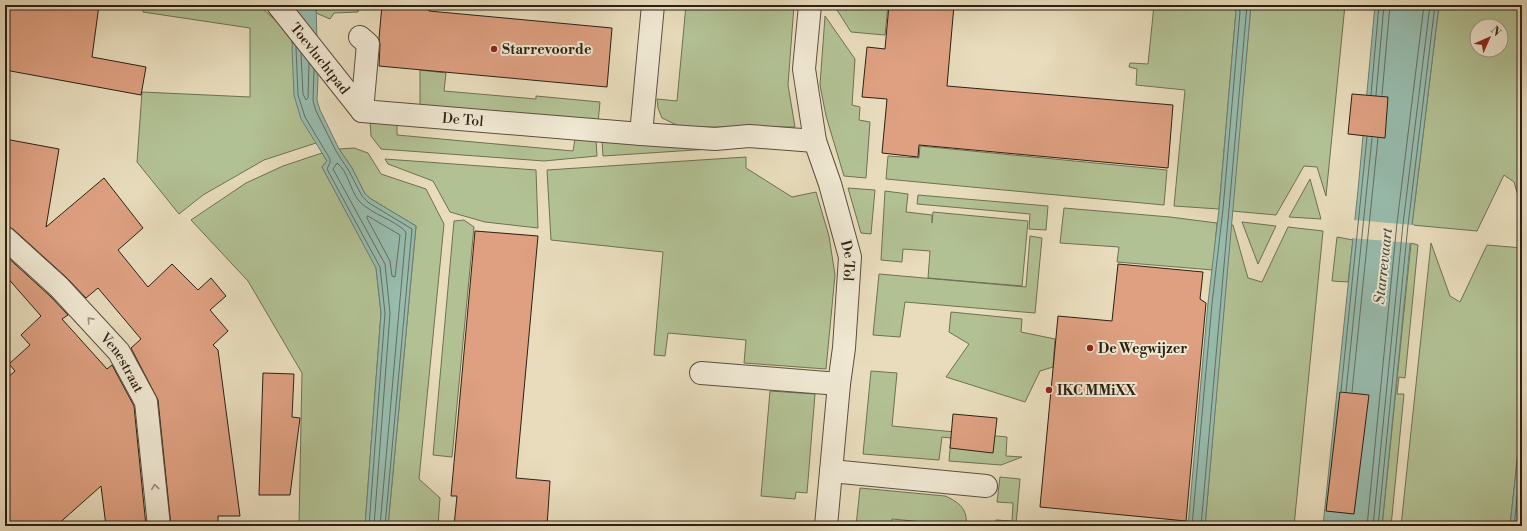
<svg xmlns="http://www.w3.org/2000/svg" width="1527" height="531" viewBox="0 0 1527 531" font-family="'Libre Bodoni',serif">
<rect width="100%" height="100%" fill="#e8dcbc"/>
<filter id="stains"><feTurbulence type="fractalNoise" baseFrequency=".005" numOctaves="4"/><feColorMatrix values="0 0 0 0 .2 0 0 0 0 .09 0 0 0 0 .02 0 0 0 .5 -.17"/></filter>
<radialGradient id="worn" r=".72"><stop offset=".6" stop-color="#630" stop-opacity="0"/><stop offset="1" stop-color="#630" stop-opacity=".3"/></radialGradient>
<!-- green -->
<path fill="#b2c194" stroke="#6f7054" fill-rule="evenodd" d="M 143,5 L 259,5 L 290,34 L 316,143 L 264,160 L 203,195 L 179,214 L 137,162 L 142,92 L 250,97 L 250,28 L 143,12 Z
M 316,5 L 359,5 L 358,12 L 334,13 L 330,19 L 316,13 Z
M 505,5 L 547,5 L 547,9 Z
M 686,5 L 794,5 L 788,85 L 795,127 L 681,127 L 662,118 L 658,108 L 657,99 L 677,101 Z
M 838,5 L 888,5 L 885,35 L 851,32 L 837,10 Z
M 1154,5 L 1232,5 L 1236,11 L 1219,209 L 1174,206 L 1185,90 L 1136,85 L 1137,69 L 1129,67 L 1130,63 L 1148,64 Z
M 1251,5 L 1345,5 L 1326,196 L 1317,167 L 1304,166 L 1276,215 L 1232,211 Z
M 1439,5 L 1522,5 L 1522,209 L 1514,182 L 1504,175 L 1477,231 L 1412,225 ZM 1477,26 L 1501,26 L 1501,50 L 1477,50 Z
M 825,16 L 855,59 L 852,105 L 860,107 L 859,120 L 870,122 L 866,178 L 844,176 L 826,116 L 820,85 Z
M 420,70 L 446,73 L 444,91 L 536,99 L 536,96 L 600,102 L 598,123 L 420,107 Z
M 370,120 L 397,123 L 397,135 L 573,151 L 575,139 L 596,140 L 597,156 L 544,161 L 381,149 L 371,136 Z
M 602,141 L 710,149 L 603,156 Z
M 920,146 L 1167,170 L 1164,205 L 886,179 L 888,156 L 919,158 Z
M 354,148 L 368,153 L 381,174 L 426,189 L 444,224 L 419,479 L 440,498 L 438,526 L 388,526 L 416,226 L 371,199 L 365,194 L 352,168 L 339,149 Z
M 322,153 L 327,161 L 322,167 L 376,267 L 381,313 L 365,526 L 299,526 L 302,373 L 248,281 L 191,220 L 246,183 L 283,166 Z
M 746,157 L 746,168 L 792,197 L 816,192 L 829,236 L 835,275 L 826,369 L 744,363 L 746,340 L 668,333 L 665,356 L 654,355 L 663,252 L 551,240 L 547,170 Z
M 385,159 L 536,170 L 538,228 L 485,222 L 450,212 L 433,181 L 388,164 Z
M 1310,179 L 1321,219 L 1289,217 Z
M 848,188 L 875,190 L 871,234 L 861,233 Z
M 885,191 L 908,194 L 906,212 L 932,215 L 932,223 L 933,212 L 1028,221 L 1022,286 L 928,278 L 930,251 L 903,249 L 902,262 L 881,260 Z
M 918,195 L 1048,206 L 1046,230 L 1029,229 L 1030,214 L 917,204 Z
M 1064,208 L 1170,217 L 1217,223 L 1213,270 L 1117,262 L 1119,247 L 1060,243 Z
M 464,220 L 474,227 L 452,457 L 433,455 L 454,221 Z
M 1242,222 L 1276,226 L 1258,264 Z
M 1231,225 L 1233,225 L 1248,278 L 1262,282 L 1288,227 L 1323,231 L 1294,526 L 1205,526 Z
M 1030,236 L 1042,238 L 1035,313 L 905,302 L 900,337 L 873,335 L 879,274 L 1026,287 Z
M 1337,237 L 1353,240 L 1348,282 L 1332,281 Z
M 1411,243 L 1418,245 L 1405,378 L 1399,377 L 1397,394 L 1404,394 L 1391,526 L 1382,526 Z
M 1431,243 L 1450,296 L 1460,302 L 1487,245 L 1522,248 L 1522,415 L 1510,526 L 1401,526 Z
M 951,312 L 1022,319 L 1021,332 L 1055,339 L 1053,367 L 1040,371 L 1025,402 L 946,377 L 969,344 L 949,332 Z
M 871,371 L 897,373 L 892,426 L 1007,437 L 1006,456 L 1022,457 L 1001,465 L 949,461 L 951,438 L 942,437 L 939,460 L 863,454 Z
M 770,391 L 815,394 L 807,493 L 796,492 L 795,499 L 761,496 Z
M 1000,477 L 1020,479 L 1016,525 L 1028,526 L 995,526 L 996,520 L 1012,521 L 1013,503 L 997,502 Z
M 860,488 L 945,496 C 959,502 968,509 966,526 L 892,519 L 891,526 L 856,526 Z
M 744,523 L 781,526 L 743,526 Z"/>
<!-- water -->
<path fill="#98bcae" stroke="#6d7e70" d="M 298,5 L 316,5 L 318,79 L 317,100 L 320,110 L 339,149 L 352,168 L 365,194 L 371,199 L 416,226 L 388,526 L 365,526 L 381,313 L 376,268 L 322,167 L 327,161 L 301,119 L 294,95 L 292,48 Z
M 1232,5 L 1251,5 L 1205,526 L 1188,526 L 1208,303 L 1219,209 L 1236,11 Z
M 1375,5 L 1439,5 L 1412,225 L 1382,526 L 1323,526 L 1358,190 Z
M 1519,443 L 1522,443 L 1522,526 L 1510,526 Z"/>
<!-- pier -->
<path fill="#e8dcbc" d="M 1353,220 L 1414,225 L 1412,243 L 1351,238 Z"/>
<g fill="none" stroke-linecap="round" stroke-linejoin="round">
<!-- shore -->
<path stroke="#626e61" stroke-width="1" d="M 296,47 L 298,95 L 305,117 L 330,159 L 330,163 L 327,169 L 380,267 L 385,313 L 369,526
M 301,54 L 303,94 L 306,100 L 308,98 L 309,63
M 314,70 L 313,101 L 316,111 L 336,151 L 349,171 L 362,196 L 369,203 L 412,229 L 385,526
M 1371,95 L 1379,5
M 1376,95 L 1384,5
M 1382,95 L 1390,5
M 368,216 L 400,235 L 395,277 L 392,276 L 390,261 L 367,218 Z
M 1341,391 L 1367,137
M 1346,392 L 1372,138
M 1352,392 L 1378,138
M 374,526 L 390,313 L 385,264 L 333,169 L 337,163 C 348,171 350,190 359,201 C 372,215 394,219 406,232 L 380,526
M 1192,526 L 1212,304 L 1223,209 L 1240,12 L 1237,5
M 1201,526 L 1247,5
M 1367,526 L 1397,223 L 1424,5
M 1373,526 L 1403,224 L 1430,5
M 1378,526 L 1408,225 L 1435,5
M 1514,526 L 1522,452"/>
</g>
<!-- building -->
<path fill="#dea081" stroke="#2c2014" d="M 5,5 L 99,5 L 92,57 L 146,67 L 141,95 L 5,70 Z
M 382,5 L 429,5 L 429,11 L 612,28 L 607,87 L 379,66 L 380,45 L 379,38 Z
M 889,5 L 954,5 L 947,86 L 1173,105 L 1168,168 L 919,145 L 918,157 L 882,153 L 887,99 L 862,97 L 867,47 L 885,49 Z
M 1352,94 L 1388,97 L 1385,138 L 1348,134 Z
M 5,139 L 59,149 L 46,227 L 104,178 L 143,228 L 118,250 L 148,287 L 172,264 L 198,290 L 211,278 L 226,296 L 210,310 L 228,331 L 213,345 L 218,350 L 240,516 L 218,516 L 218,526 L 171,526 L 158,400 L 131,348 L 141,339 L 98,288 L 86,298 L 67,278 L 13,229 L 5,226 Z
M 475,231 L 538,236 L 516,478 L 550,481 L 547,526 L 454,526 L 457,496 L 451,496 Z
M 5,255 L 50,296 L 68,315 L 62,319 L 107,369 L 112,365 L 134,406 L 146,526 L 106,526 L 101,486 L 56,526 L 14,526 L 5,516 L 5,380 L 15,371 L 9,364 L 30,345 L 21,335 L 41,316 L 5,275 Z
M 1118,264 L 1203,272 L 1200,299 L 1206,303 L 1186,521 L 1040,507 L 1058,316 L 1112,321 Z
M 263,373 L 294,374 L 292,417 L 300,418 L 290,495 L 259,495 Z
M 1340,392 L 1369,395 L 1354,514 L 1326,511 Z
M 953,414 L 997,418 L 993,453 L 950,448 Z"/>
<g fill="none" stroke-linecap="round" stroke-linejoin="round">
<!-- street casing -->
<g stroke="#5b4f3e" stroke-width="24">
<g id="street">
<path id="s1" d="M 278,5 L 362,111"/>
<path id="s2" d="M 810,5 L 804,69 L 815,141 L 830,184 L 850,257 L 844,348 L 839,384 L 826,526"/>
<path id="s3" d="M 360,37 L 368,44 L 362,111 L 641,134 L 715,139 L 749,136 L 815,141"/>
<path d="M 641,134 L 653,5"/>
<path id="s4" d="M 5,238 L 59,287 L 119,352 L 146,402 L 159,526"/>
<path d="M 701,373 L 839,384"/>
<path d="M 831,471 L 986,486"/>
</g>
</g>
<!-- street -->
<use href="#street" stroke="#f0e8d3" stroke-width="22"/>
</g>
<!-- one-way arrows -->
<defs><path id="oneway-chevron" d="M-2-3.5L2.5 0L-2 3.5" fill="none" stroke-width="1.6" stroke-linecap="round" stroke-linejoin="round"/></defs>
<g stroke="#988e7d">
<use href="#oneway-chevron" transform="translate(90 320) rotate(-132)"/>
<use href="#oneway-chevron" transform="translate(155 487) rotate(-96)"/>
</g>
<!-- markers -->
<g fill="#8f2418" stroke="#f0e8d3" stroke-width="1.5">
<circle cx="494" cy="49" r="4"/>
<circle cx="1090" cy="348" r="4"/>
<circle cx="1049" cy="390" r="4"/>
</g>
<g text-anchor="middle" stroke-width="4" stroke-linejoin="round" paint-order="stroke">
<!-- poi labels -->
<g font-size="14" font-weight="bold" fill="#2c2014" stroke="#f0e8d3" text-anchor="start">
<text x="502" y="54">Starrevoorde</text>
<text x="1098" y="353">De Wegwijzer</text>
<text x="1057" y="395">IKC MMiXX</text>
</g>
<!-- street labels -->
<g font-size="14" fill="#2c2014" stroke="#f0e8d3">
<text dy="5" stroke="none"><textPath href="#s1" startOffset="68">Toevluchtpad</textPath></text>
<text dy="5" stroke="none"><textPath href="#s3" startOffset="179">De Tol</textPath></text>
<text dy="5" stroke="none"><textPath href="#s2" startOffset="262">De Tol</textPath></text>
<text dy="5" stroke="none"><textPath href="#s4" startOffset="172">Venestraat</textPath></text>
</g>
<!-- water labels -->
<g font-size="15" font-style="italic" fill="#4c4f42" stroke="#f0e8d3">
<text transform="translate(1383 266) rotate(-84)" y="5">Starrevaart</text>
</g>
</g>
<!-- margin -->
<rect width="1527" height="531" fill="none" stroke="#e8dcbc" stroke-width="20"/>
<rect x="6" y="6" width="1515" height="519" fill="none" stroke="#2c2014" stroke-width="2"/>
<rect x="10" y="10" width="1507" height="511" fill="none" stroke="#2c2014"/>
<!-- north arrow -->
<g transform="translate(1489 38) rotate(45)"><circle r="19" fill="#f0e8d3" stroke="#a29887"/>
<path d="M0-3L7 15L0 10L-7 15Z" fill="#8f2418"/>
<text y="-6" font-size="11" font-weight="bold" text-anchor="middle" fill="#2c2014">N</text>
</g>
<rect width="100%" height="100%" filter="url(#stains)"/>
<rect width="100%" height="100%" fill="url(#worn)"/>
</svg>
